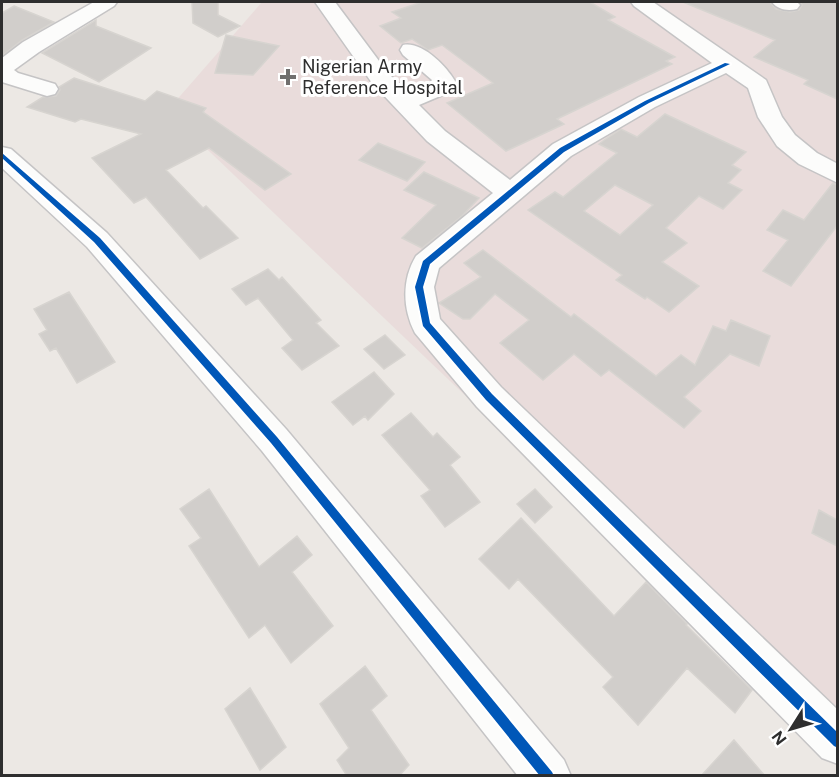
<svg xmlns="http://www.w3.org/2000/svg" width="839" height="777" viewBox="0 0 839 777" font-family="'Public Sans',sans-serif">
<rect width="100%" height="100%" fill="#ece8e4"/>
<!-- medical -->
<path fill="#e9dcdb" d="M 262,2 L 837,2 L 837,750 L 167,111 Z"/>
<!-- building -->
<path fill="#d1cecb" stroke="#d7d4d0" stroke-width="1.5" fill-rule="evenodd" d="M 192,2 L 218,2 L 218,15 L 240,26 L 218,37 L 193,23 Z
M 422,2 L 590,2 L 615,17 L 608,20 L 675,57 L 666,61 L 672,64 L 557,119 L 564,124 L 506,151 L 447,103 L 493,83 L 442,45 L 428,50 L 412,39 L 401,43 L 380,26 L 401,18 L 392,12 Z
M 683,2 L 770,2 L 776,9 L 790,12 L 799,10 L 802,5 L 800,2 L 837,2 L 837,99 L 804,84 L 808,80 L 754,57 L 775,40 Z
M 14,6 L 54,22 L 22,40 L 2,56 L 2,13 Z
M 96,20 L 96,26 L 151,48 L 99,82 L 42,53 Z
M 226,35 L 279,46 L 253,75 L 215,73 Z
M 74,78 L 145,101 L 157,91 L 206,108 L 203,112 L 291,174 L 265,190 L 209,148 L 166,170 L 203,208 L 206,206 L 238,238 L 200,259 L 146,197 L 134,203 L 92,158 L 141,134 L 81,119 L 75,122 L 27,107 L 43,97 L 56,96 L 60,90 L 59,87 Z
M 665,114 L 746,152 L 732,165 L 741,170 L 728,183 L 742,190 L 723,209 L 699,196 L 666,228 L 687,243 L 662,262 L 699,286 L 669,312 L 647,297 L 645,299 L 616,280 L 622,275 L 528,210 L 555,192 L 563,197 L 617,153 L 599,144 L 607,138 L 621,129 L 637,137 ZM 615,185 L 653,205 L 620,235 L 584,211 Z
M 378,143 L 425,162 L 407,181 L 359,160 Z
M 424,172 L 479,198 L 462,216 L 422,248 L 402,238 L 436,205 L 404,190 Z
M 833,183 L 837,185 L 837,226 L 791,286 L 763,271 L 788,240 L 767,230 L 783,210 L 804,220 Z
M 483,250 L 571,317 L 574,314 L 656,376 L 681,355 L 695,365 L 713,326 L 726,331 L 731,320 L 770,336 L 759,366 L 730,354 L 684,397 L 701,411 L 684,428 L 609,370 L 601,376 L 574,354 L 543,380 L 500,343 L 529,320 L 495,294 L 470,319 L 463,319 L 439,303 L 481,277 L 464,263 Z
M 268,269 L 279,280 L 282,277 L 321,320 L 316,323 L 339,346 L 302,370 L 282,348 L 293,340 L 258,298 L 246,305 L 232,289 Z
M 69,292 L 115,362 L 77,383 L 56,348 L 50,351 L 39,334 L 47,330 L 34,309 Z
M 385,335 L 405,355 L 384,369 L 364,349 Z
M 374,372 L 394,394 L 368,420 L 365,416 L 353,425 L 332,402 Z
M 411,413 L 433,437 L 437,433 L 460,457 L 450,465 L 480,502 L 445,527 L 421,496 L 430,490 L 382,435 Z
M 209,489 L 259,567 L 297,536 L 312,555 L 292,572 L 333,626 L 291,663 L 265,625 L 249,638 L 189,546 L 201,538 L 180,509 Z
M 535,489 L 552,507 L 535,523 L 517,504 Z
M 819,510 L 837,520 L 837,546 L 812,533 Z
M 521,518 L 614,616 L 646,582 L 687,624 L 686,625 L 752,690 L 735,713 L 687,668 L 638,725 L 603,687 L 613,677 L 518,579 L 509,589 L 479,559 Z
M 365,666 L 387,696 L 371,710 L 409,765 L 399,776 L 347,776 L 337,760 L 349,748 L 320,704 Z
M 250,688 L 286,747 L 260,770 L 225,709 Z
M 734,740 L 765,776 L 701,776 Z"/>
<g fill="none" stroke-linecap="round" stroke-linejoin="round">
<!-- minor casing -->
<g stroke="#c5c4c5" stroke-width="3">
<path id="minor" d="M 94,2 L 117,2 L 114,6 L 39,52 L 14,70 L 18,73 L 55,84 L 58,89 L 55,94 L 47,96 L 2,82 L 2,58 L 23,42 Z
M 315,2 L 335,2 L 388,73 L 408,93 L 429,84 L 432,80 L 403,55 L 400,50 L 403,45 C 422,41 446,66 455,81 L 445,94 L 419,105 L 445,131 L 510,180 L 553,144 L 639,97 L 712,63 L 634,6 L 631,2 L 653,2 L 766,80 L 782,117 L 795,135 L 817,153 L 838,164 L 838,183 L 799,164 L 777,146 L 758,117 L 748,88 L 726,73 L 655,107 L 571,156 L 439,268 L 434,287 L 440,319 L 501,387 L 838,710 L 838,764 L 822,758 L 477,407 L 415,333 C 402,308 402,279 416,256 L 493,193 L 427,141 L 372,83 Z
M 772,2 L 797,2 L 800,5 L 797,9 C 788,11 778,10 772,2 Z
M 2,147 L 11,149 L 107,233 L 286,429 L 564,760 L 571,776 L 518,776 L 262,451 L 87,247 L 2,168 Z"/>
</g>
<!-- minor -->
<use href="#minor" fill="#fcfcfb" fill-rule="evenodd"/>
<!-- cycleway casing -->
<g stroke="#fff" stroke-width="4">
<path id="cycleway" d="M 725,63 L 730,64 L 649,103 L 564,152 L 430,264 L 423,287 L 430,323 L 492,394 L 838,733 L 838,748 L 834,746 L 486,400 L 423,326 L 415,287 L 423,261 L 560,148 L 645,101 Z
M 2,153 L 100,238 L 277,437 L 552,772 L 554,776 L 540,776 L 271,443 L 94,242 L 2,158 Z"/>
</g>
<!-- cycleway -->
<use href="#cycleway" fill="#0057b8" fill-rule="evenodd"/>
</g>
<!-- markers -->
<path fill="#706f6e" stroke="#fff" stroke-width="2" d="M285 68h6v6h6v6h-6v6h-6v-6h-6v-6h6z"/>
<g text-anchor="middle" stroke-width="6" stroke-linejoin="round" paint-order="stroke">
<!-- far-poi labels -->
<g font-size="18" fill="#2e2e2e" stroke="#fff" text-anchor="start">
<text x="302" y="73">Nigerian Army<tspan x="302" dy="21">Reference Hospital</tspan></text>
</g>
</g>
<!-- border -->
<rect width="839" height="777" fill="none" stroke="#2e2e2e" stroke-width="6"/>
<!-- north arrow -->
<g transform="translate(791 729) rotate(233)" stroke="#ffffff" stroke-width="4.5" paint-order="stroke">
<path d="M0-4.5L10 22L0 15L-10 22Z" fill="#2e2e2e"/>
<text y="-9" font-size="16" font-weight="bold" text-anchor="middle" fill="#2e2e2e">N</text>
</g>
</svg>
